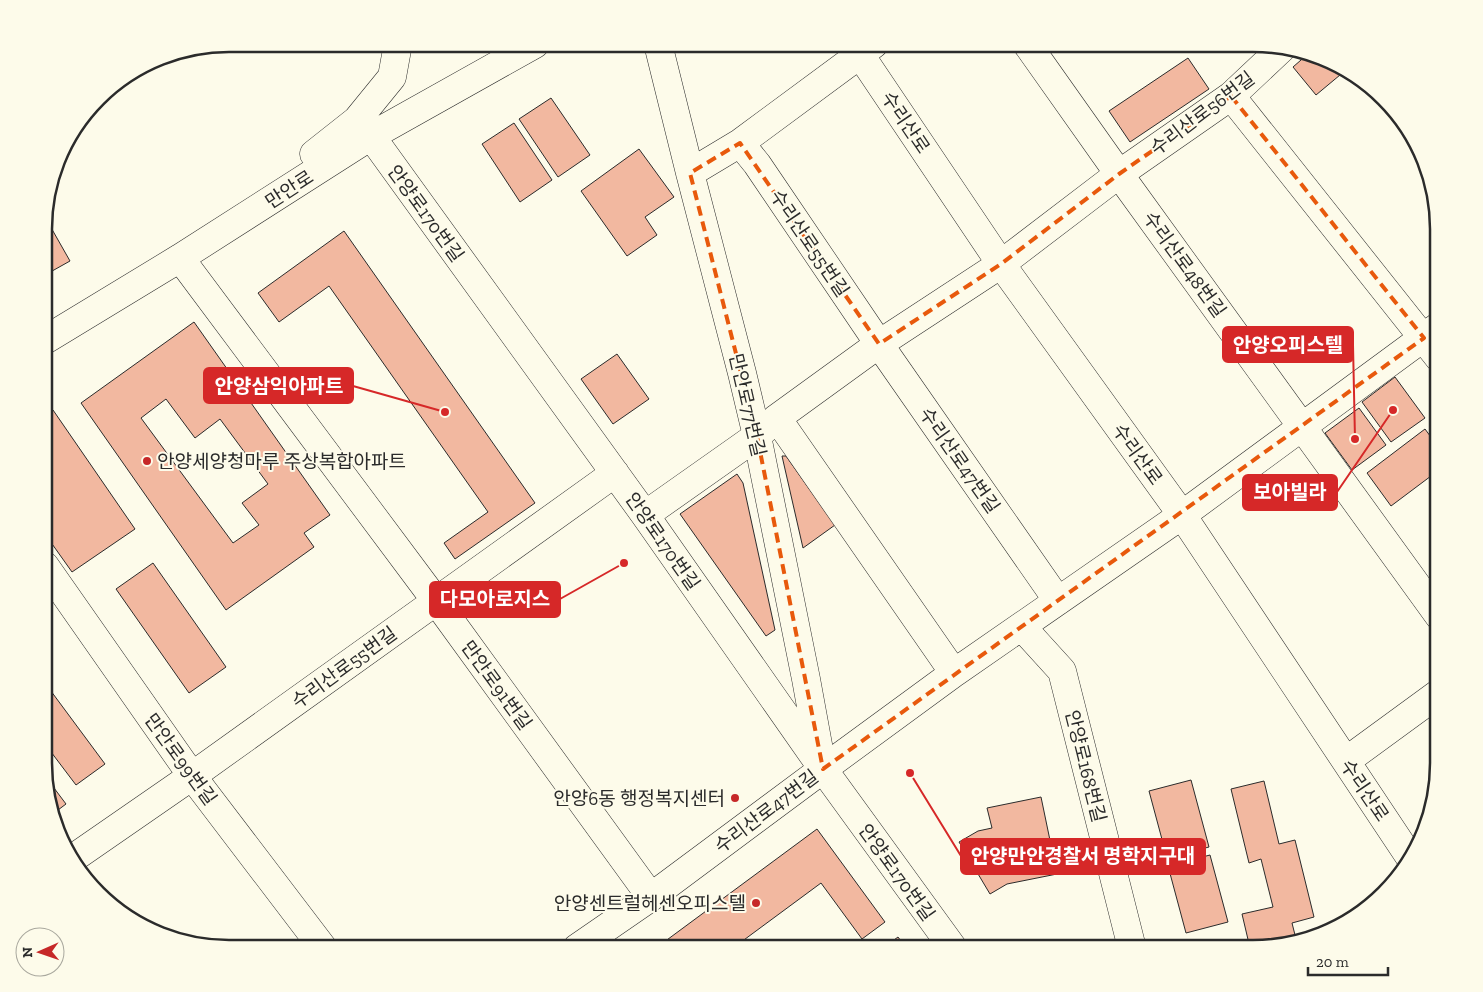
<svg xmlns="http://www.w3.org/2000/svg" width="1483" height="992" viewBox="0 0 1483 992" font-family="'Zilla Slab','Noto Sans KR',serif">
<rect width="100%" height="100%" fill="#fdfbea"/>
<!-- building -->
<path fill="#f2b8a0" stroke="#2b2b2b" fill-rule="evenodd" d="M 1309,53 L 1346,70 L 1316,95 L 1293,67 Z
M 1188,58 L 1209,89 L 1130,142 L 1109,111 Z
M 551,98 L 590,155 L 558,177 L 519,119 Z
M 514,123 L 552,180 L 520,202 L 482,144 Z
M 639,149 L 674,197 L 645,217 L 657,235 L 627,256 L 581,191 Z
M 45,217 L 70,261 L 45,275 Z
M 344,231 L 535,503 L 455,559 L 444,543 L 488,512 L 329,286 L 279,322 L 258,293 Z
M 194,322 L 330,515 L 304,533 L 314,547 L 226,610 L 81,403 ZM 166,399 L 195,438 L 220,419 L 268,484 L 242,503 L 259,525 L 233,543 L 141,418 Z
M 617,354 L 649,399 L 613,424 L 581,379 Z
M 1395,377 L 1425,418 L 1391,442 L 1362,402 Z
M 1359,408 L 1386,445 L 1352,470 L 1325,433 Z
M 53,410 L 135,529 L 72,572 L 45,534 L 45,416 Z
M 1425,429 L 1439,448 L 1439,470 L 1391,506 L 1367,473 Z
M 782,456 L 786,456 L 835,525 L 803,548 Z
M 737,474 L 743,483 L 775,630 L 766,636 L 680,514 Z
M 153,563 L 226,667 L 189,693 L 116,589 Z
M 45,683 L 105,764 L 76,785 L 45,744 Z
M 45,776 L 66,804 L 54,813 L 45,786 Z
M 1191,780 L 1209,847 L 1167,858 L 1149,791 Z
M 1264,781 L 1279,844 L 1295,840 L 1314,917 L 1292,923 L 1296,939 L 1265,948 L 1250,948 L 1242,914 L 1273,907 L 1261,859 L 1249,863 L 1231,789 Z
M 1041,797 L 1057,874 L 1007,884 L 990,894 L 959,842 L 978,831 L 992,828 L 987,808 Z
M 817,829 L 885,922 L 862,939 L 821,883 L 733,948 L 656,948 Z
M 1210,855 L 1228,922 L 1186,933 L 1168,866 Z
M 898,937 L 906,948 L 883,948 Z"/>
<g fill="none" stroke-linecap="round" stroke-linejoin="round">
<!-- minor casing -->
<g stroke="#2b2b2b" stroke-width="29">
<path id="minor" d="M 658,44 L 690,173 L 742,373 L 757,436 L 806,679 L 821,761
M 853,44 L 1001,264 L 1182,515 L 1411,859
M 1027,44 L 1119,174 L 1439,616
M 1231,96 L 1439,358
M 371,136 L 645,515 L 823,769 L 953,948
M 740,143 L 757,164 L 879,344 L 1058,601
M 314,154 L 357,120 L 392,77 L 398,44
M 690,173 L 740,143 L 874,44
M 180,258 L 436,601 L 651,897
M 45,340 L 180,258 L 371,136 L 535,44
M 777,418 L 954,673
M 645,515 L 757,436 L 777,418 L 879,344 L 1001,264 L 1119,174 L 1231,96 L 1282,48
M 45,566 L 192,776 L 323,948
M 1022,627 L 1062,671 L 1132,948
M 1346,761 L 1439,693
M 72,859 L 192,776 L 615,473
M 577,948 L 651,897 L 823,769 L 954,673 L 1182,515 L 1439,326"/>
</g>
<!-- minor -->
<use href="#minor" stroke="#fdfbea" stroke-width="28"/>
</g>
<!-- marked area -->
<path fill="none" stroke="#e8590c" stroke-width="4" stroke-dasharray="10 6" stroke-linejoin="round" d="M 1231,96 L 1424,338 L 823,769 L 757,436 L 690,173 L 740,143 L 879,344 L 1001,264 L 1119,174 Z"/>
<!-- markers -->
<g fill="#c62828" stroke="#fdfbea" stroke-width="2">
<circle cx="147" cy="461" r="5"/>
<circle cx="735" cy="798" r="5"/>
<circle cx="756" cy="903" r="5"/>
</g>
<g text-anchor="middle" stroke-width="4" stroke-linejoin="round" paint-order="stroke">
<!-- street labels -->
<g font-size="19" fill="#2b2b2b" stroke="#fdfbea">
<text transform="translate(1202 113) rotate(-37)" y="7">수리산로56번길</text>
<text transform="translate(906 122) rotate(56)" y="7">수리산로</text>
<text transform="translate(289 189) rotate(-33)" y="7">만안로</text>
<text transform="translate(426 213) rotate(54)" y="7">안양로170번길</text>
<text transform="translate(810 243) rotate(56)" y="7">수리산로55번길</text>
<text transform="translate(1185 264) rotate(54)" y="7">수리산로48번길</text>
<text transform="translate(748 405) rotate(77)" y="7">만안로77번길</text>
<text transform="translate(1138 454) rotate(54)" y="7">수리산로</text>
<text transform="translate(960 460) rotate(55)" y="7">수리산로47번길</text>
<text transform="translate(663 541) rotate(55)" y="7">안양로170번길</text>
<text transform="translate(344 667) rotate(-36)" y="7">수리산로55번길</text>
<text transform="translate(497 685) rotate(54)" y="7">만안로91번길</text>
<text transform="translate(181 759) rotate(54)" y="7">만안로99번길</text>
<text transform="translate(1086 766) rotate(76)" y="7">안양로168번길</text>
<text transform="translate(1365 790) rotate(56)" y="7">수리산로</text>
<text transform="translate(766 811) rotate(-37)" y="7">수리산로47번길</text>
<text transform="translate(897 872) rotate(54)" y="7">안양로170번길</text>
</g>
<!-- poi labels -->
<g font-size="19" fill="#2b2b2b" stroke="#fdfbea" text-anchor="end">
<text x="157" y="468" text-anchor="start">안양세양청마루 주상복합아파트</text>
<text x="725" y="805">안양6동 행정복지센터</text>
<text x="746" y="910">안양센트럴헤센오피스텔</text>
</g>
</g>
<!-- crop -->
<path d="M0 0H1483V992H0ZM229 52H1253A177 177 0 0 1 1430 229V763A177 177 0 0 1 1253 940H229A177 177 0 0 1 52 763V229A177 177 0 0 1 229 52Z" fill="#fdfbea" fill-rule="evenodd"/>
<path fill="none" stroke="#2b2b2b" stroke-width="2.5" d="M229 52H1253A177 177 0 0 1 1430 229V763A177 177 0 0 1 1253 940H229A177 177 0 0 1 52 763V229A177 177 0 0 1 229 52Z"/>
<!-- callouts -->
<path fill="none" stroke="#d62828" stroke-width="2" d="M1355 439L1353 345M445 412L353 386M1393 410L1337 492M624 563L560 599M910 773L961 856"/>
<g fill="#d62828" stroke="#fdfbea" stroke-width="2">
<circle cx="1355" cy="439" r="5"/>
<circle cx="445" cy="412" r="5"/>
<circle cx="1393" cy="410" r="5"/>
<circle cx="624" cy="563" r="5"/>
<circle cx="910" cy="773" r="5"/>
</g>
<g fill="#d62828" stroke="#d62828" stroke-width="2">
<rect x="1223" y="327" width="130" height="35" rx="5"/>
<rect x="204" y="368" width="149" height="35" rx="5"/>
<rect x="1243" y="475" width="94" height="35" rx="5"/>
<rect x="430" y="582" width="130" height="35" rx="5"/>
<rect x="961" y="839" width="244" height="35" rx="5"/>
</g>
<g font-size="20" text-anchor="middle" font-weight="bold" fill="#fff">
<text x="1288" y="352">안양오피스텔</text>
<text x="279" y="393">안양삼익아파트</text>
<text x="1290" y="499">보아빌라</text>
<text x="495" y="606">다모아로지스</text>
<text x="1083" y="863">안양만안경찰서 명학지구대</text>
</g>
<!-- north arrow -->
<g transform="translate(40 952) rotate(268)"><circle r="24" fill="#fdfbea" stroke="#a9a89e"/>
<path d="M0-4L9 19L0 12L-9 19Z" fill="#c62828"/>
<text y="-8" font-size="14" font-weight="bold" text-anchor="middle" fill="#2b2b2b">N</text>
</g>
<!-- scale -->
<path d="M1308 967v8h80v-8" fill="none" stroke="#2b2b2b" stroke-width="2.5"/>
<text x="1316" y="967" font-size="15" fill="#2b2b2b" stroke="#fdfbea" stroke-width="4" paint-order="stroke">20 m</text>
</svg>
